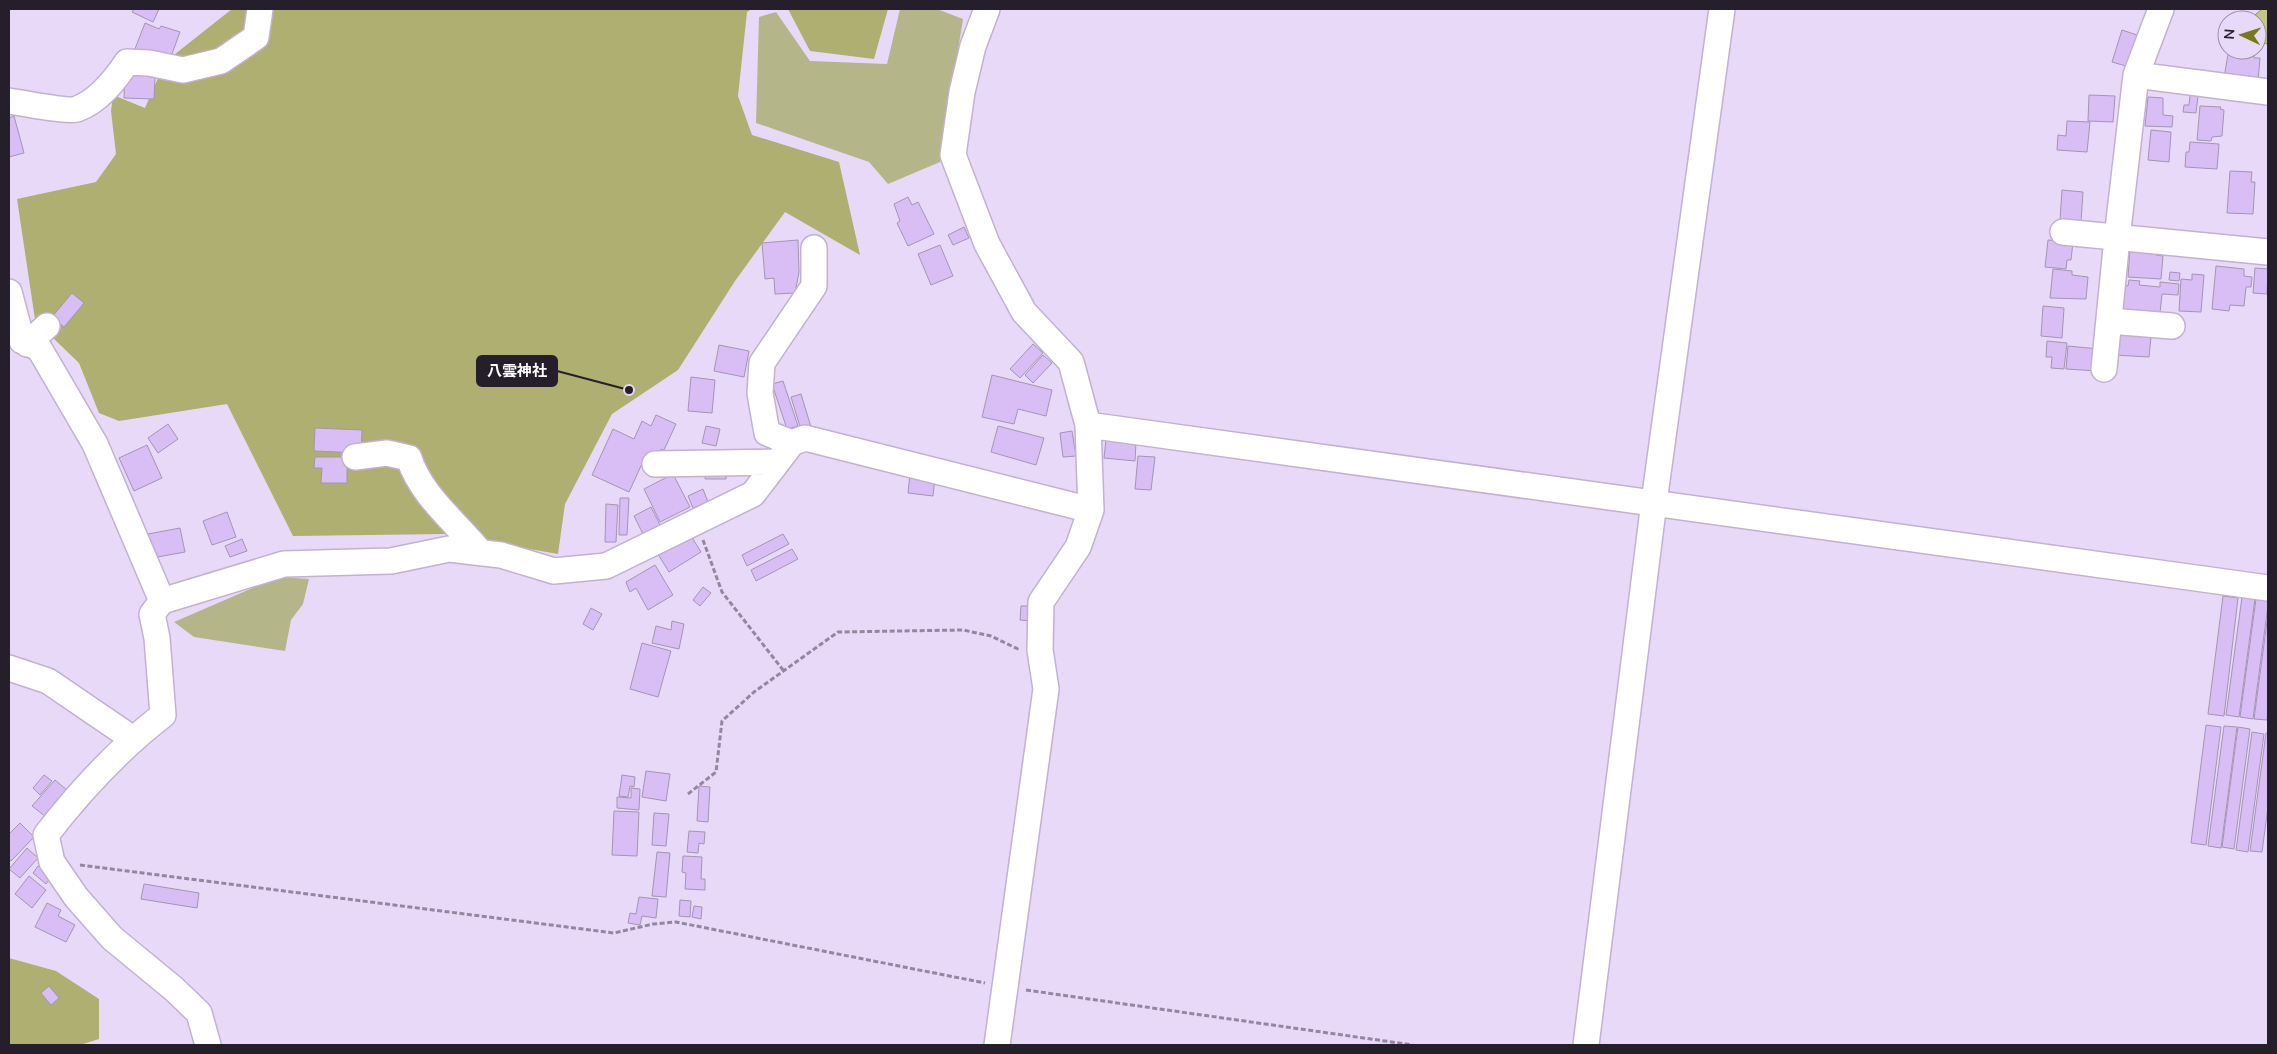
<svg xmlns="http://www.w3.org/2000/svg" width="2277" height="1054" viewBox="0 0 2277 1054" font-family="Mulish,'Noto Sans JP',sans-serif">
<rect width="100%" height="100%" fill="#e9d9f9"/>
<!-- green -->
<path fill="#b4b589" d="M 900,9 L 937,9 L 963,19 L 940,162 L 888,184 L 869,162 L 756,123 L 759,17 L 776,12 L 810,61 L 887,64 Z
M 278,577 L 309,579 L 303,604 L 291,620 L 285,651 L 194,637 L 174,622 Z"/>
<!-- forest -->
<path fill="#aeaf71" d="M 232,9 L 752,9 L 747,12 L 738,96 L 752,135 L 839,162 L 860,255 L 785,212 L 735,281 L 678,370 L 612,414 L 565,504 L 558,554 L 445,534 L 293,536 L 227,404 L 119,421 L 99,413 L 79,363 L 52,337 L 36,326 L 17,199 L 96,182 L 116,154 L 111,111 L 113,95 L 145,108 L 165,62 Z
M 788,9 L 888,9 L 874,59 L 810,51 Z
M 9,958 L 56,971 L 99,999 L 99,1039 L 80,1045 L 9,1045 Z"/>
<!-- water -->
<path fill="#c4c687" stroke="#94946b" d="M 2262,9 L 2268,9 L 2268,44 L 2257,42 L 2257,20 L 2249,20 Z"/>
<!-- building -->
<path fill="#d9bdf5" stroke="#a495b3" d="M 134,9 L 159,9 L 153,22 L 132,12 Z
M 145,23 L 159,29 L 161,26 L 180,32 L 169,62 L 133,54 Z
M 2122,30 L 2143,37 L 2133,68 L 2112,62 Z
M 2228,54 L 2254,56 L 2254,58 L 2260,58 L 2258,81 L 2224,78 Z
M 125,74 L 155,76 L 154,99 L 124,98 Z
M 2089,95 L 2115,96 L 2113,122 L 2088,121 Z
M 2190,95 L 2198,96 L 2196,113 L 2183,112 L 2184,105 L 2189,105 Z
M 2148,97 L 2163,98 L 2163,115 L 2173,116 L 2172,127 L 2145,126 Z
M 2200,106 L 2221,107 L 2220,109 L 2224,110 L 2222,136 L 2212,137 L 2211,141 L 2197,140 Z
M 14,116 L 24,153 L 9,157 L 9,118 Z
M 2067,121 L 2090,122 L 2087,152 L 2057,150 L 2058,135 L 2066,136 Z
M 2151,130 L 2171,132 L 2169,162 L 2148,160 Z
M 2190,142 L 2219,144 L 2217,169 L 2185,167 L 2186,152 L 2189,152 Z
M 2230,171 L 2252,172 L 2251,182 L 2255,182 L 2253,214 L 2227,213 Z
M 2062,190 L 2083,192 L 2081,222 L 2060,220 Z
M 908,197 L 912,205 L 918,202 L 934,234 L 908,246 L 897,223 L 900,221 L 894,204 Z
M 964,227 L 969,238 L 953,245 L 948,235 Z
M 798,240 L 799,272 L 795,293 L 775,294 L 774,278 L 765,279 L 762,243 Z
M 2048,240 L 2073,242 L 2071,260 L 2067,260 L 2066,269 L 2045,267 Z
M 940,245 L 953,276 L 931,285 L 918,254 Z
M 2130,249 L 2157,251 L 2156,255 L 2163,256 L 2161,279 L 2128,277 Z
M 2216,266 L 2244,269 L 2244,276 L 2252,277 L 2251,287 L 2246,287 L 2244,306 L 2230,305 L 2229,311 L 2212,309 Z
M 2255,268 L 2268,269 L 2267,294 L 2253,293 Z
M 2053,269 L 2072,271 L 2072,275 L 2088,277 L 2086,299 L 2050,298 Z
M 2170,272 L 2180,273 L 2179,281 L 2169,280 Z
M 2192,274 L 2204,275 L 2201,312 L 2179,311 L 2181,279 L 2192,280 Z
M 2129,280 L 2140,281 L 2139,285 L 2160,287 L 2160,282 L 2179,284 L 2178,295 L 2162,294 L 2160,313 L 2120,310 L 2122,285 L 2128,286 Z
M 72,293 L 84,303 L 64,327 L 52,317 Z
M 2043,306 L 2064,308 L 2062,338 L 2041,336 Z
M 2115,332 L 2151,337 L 2149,357 L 2114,355 Z
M 2047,341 L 2067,343 L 2064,369 L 2051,368 L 2052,357 L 2046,357 Z
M 1033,344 L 1043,353 L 1020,378 L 1010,369 Z
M 719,345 L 749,351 L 744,377 L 714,371 Z
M 2068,346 L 2099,349 L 2098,371 L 2066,369 Z
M 1043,355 L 1052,363 L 1033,383 L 1025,375 Z
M 992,375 L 1052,390 L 1046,416 L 1018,409 L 1014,424 L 982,417 Z
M 691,377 L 715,380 L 712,413 L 688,411 Z
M 783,381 L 798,426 L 787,429 L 772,384 Z
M 801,394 L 811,427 L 801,430 L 791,397 Z
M 656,415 L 676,424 L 664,450 L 661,449 L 656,459 L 646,455 L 629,492 L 592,475 L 613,429 L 634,439 L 642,421 L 651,426 Z
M 168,424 L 178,439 L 158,453 L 148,438 Z
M 706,426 L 720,429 L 716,446 L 702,443 Z
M 998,426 L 1044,438 L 1036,465 L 991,452 Z
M 315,428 L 362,430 L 361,453 L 314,451 Z
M 1072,431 L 1076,456 L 1063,457 L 1060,433 Z
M 1106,439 L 1136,442 L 1135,461 L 1104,458 Z
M 147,445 L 162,478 L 134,491 L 119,458 Z
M 1138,456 L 1155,457 L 1151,490 L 1135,489 Z
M 315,457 L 347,457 L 347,483 L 321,483 L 322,468 L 314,468 Z
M 705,468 L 727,468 L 726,479 L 705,479 Z
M 673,474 L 690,507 L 660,522 L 644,489 Z
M 910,474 L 935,476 L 933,496 L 908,493 Z
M 703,489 L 708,502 L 693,508 L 688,496 Z
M 620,498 L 629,498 L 627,535 L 619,535 Z
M 606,504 L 618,505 L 616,542 L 605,542 Z
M 651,507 L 660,525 L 643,534 L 634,516 Z
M 227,512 L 236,537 L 212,545 L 203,521 Z
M 180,528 L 185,552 L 152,558 L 148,534 Z
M 688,531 L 701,552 L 669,572 L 656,551 Z
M 783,534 L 789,544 L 747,566 L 742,555 Z
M 242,539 L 247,551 L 230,557 L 225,546 Z
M 792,549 L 798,559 L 756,581 L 751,570 Z
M 655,565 L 673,595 L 648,610 L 636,588 L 630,592 L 626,582 Z
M 703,587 L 711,593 L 700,606 L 693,600 Z
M 2223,596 L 2238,598 L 2224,716 L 2208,714 Z
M 2242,597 L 2255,599 L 2239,717 L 2226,715 Z
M 2256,599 L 2268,601 L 2268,605 L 2253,719 L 2240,717 Z
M 1021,606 L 1031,606 L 1031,621 L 1020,620 Z
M 591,608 L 602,614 L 593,630 L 583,624 Z
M 2268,614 L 2268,709 L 2267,720 L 2254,719 Z
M 672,621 L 684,624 L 679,649 L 652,643 L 656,626 L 671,630 Z
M 642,643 L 671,651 L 658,697 L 630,689 Z
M 2206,725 L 2221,727 L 2206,845 L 2191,843 Z
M 2224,726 L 2237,727 L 2221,848 L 2208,846 Z
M 2238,727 L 2250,729 L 2234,849 L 2222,847 Z
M 2252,732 L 2264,734 L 2248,852 L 2236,850 Z
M 2266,733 L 2268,733 L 2268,807 L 2262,852 L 2250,851 Z
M 646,771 L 670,774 L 666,801 L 642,797 Z
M 44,775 L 52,781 L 40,795 L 33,788 Z
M 622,775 L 635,777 L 634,787 L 630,786 L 628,797 L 619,796 Z
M 55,780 L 68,791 L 46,817 L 32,806 Z
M 699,786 L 710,787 L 708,822 L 697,821 Z
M 631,788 L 640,789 L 639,810 L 617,808 L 617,797 L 631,798 Z
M 614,811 L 639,812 L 637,856 L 612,855 Z
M 654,813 L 669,814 L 666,846 L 652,845 Z
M 20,823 L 34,837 L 11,861 L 9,859 L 9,834 Z
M 689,831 L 705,832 L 704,844 L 699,843 L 698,853 L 687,852 Z
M 27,848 L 38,858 L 20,878 L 9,869 Z
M 657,852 L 670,853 L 666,897 L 652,896 Z
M 683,856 L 702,857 L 701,879 L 705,879 L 705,890 L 685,889 L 686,873 L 682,872 Z
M 38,866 L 51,877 L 46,884 L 33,873 Z
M 29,876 L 46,890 L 32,908 L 15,894 Z
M 144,884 L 199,893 L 197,908 L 141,899 Z
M 639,897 L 658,899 L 656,918 L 642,916 L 640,925 L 628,923 L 630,913 L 636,914 Z
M 680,900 L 691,901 L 690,917 L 679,916 Z
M 47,903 L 61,910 L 58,916 L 75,925 L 66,942 L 35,927 Z
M 694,906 L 702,907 L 701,919 L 692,917 Z
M 49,986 L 59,998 L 51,1005 L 41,993 Z"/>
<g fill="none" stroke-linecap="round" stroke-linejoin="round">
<!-- minor casing -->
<g stroke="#c1b2d1" stroke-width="28">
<path id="minor" d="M 987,9 L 973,46 L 962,92 L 953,155 L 987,244 L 1024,312 L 1071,362 L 1088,425 L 1091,510 L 1078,547 L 1041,602 L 1040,650 L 1046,689 L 997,1045
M 2136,75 L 2268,92
M 9,101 C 21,103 69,112 77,109 C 99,101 115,80 127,62 L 149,63 L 183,70 L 221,61 L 256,37 L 260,9
M 2063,232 L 2268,252
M 9,292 L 22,341 L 39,348 L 95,444 L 162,601 L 152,614 L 157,638 L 163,715 C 119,749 80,791 46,835 L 52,862 L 76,897 L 112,938 L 174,989 L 199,1013 L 208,1045
M 2109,321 L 2172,326
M 27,344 L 47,326
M 2104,369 L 2117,238 L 2136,75 L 2161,9
M 1088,425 L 2268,588
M 792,443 L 767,433 L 760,393 L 762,363 L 814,286 L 814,248
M 355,457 L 387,453 L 409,458 C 421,496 457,523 481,553
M 655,464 L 777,462
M 162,601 L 284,564 L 391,561 L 449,549 L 501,555 L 554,571 L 606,566 L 753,494 L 792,443 L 805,438 L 1091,510
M 9,668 L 48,681 L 133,739
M 1586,1045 L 1654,502 L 1722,9"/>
</g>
<!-- path -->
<path stroke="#93879f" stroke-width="3" stroke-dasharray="5 2.5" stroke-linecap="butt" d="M 703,540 L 722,592 L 783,670
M 688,794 L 716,772 L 722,721 L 754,692 L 838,632 L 963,630 L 991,636 L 1020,650
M 80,865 L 614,933 L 653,924 L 676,922 L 985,983
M 1026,990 L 1413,1045"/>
<!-- minor -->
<use href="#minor" stroke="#fff" stroke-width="25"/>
</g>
<!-- callouts -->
<path fill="none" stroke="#251f2b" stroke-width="2" d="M629 390L557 371"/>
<circle fill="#251f2b" stroke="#e9d9f9" stroke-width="2" cx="629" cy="390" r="5"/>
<rect fill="#251f2b" stroke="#251f2b" stroke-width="2" x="477" y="356" width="80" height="30" rx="5"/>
<g font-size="15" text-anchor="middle" font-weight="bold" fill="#fff">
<text x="517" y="376">八雲神社</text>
</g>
<!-- border -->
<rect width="2277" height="1054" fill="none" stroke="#251f2b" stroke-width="20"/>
<!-- north arrow -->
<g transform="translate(2242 35) rotate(274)"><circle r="24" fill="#e9d9f9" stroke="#9b8fa7"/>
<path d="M0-4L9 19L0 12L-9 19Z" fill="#78781e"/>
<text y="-8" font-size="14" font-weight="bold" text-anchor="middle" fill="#251f2b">N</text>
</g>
</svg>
